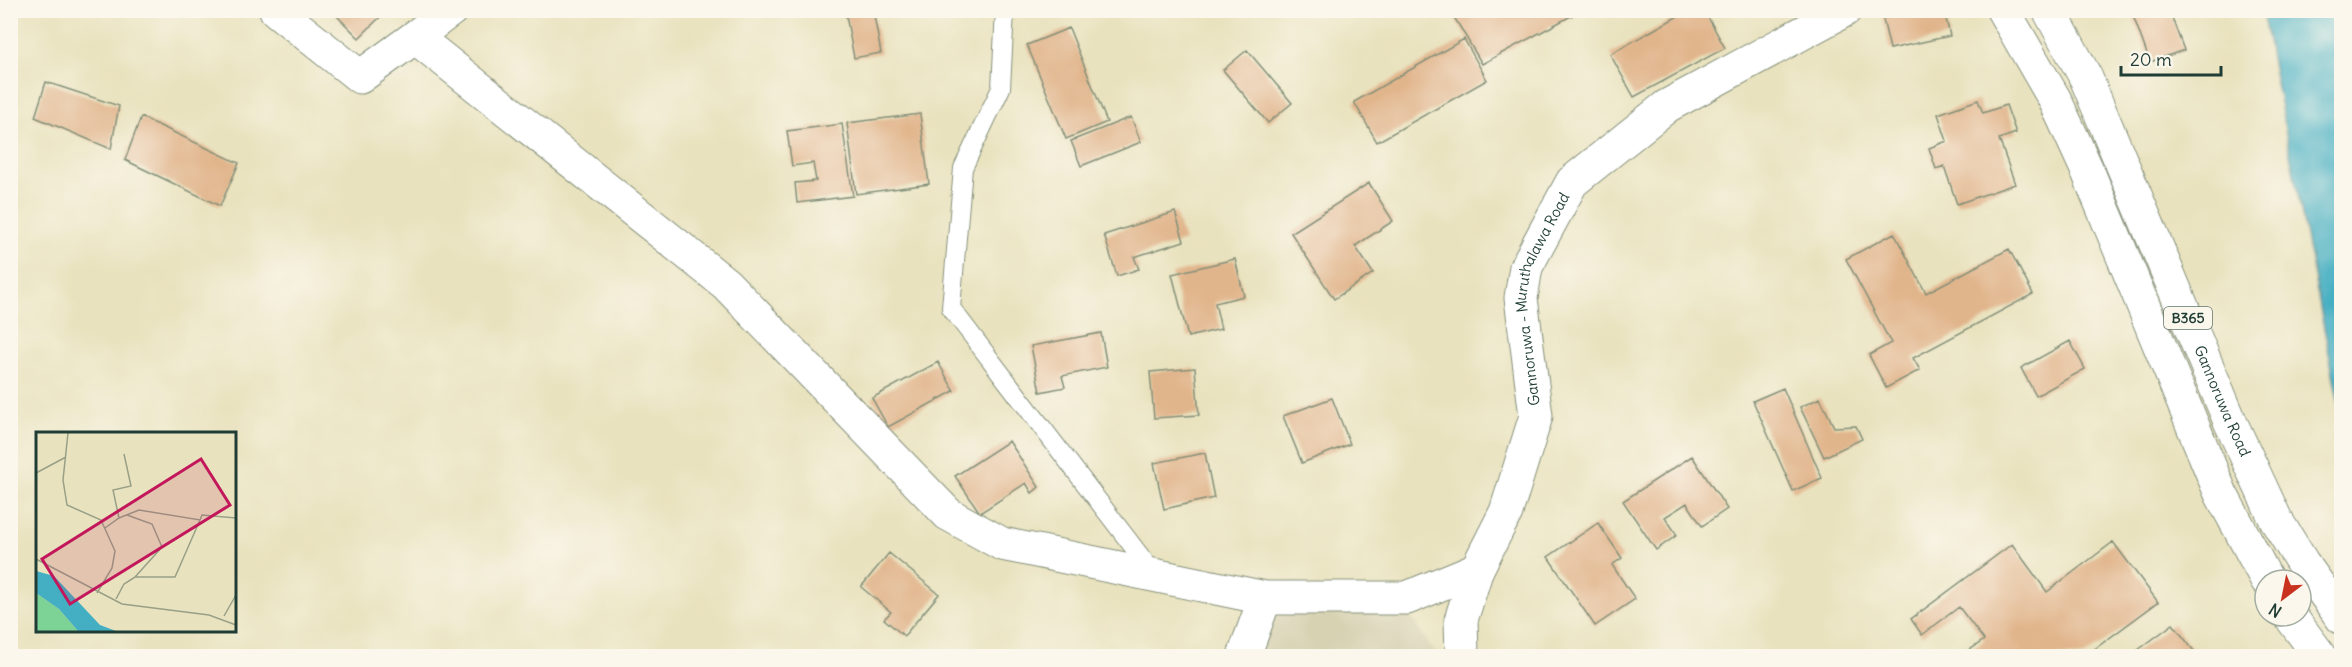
<svg xmlns="http://www.w3.org/2000/svg" width="2352" height="667" viewBox="0 0 2352 667" font-family="Delius,sans-serif">
<rect width="100%" height="100%" fill="#fbf7ec"/>
<filter id="ink" filterUnits="userSpaceOnUse"><feTurbulence type="fractalNoise" baseFrequency=".0167" numOctaves="2"/><feDisplacementMap in="SourceGraphic" scale="12" xChannelSelector="R" yChannelSelector="G"/><feConvolveMatrix kernelMatrix="1 2 1 2 8 2 1 2 1" color-interpolation-filters="sRGB"/></filter>
<filter id="wash" filterUnits="userSpaceOnUse"><feTurbulence type="fractalNoise" baseFrequency=".008" numOctaves="4" result="noise"/><feDisplacementMap in="SourceGraphic" scale="24" xChannelSelector="R" yChannelSelector="G"/><feGaussianBlur stdDeviation="1.35" result="paint"/><feColorMatrix in="noise" values="0 0 0 0 0 0 0 0 0 0 0 0 0 0 0 0 0 1.4 0 .05"/><feComposite in="paint" operator="in"/></filter>
<g filter="url(#wash)">
<rect width="100%" height="100%" fill="#e9e2be"/>
<!-- built -->
<path fill="#d7d2b2" d="M 1406,610 L 1437,656 L 1229,656 L 1242,617 Z"/>
<!-- water -->
<path fill="#44afc2" stroke="#32767b" stroke-width="1.5" d="M 2262,11 L 2341,11 L 2341,411 L 2340,409 Z"/>
<g id="blocks">
<!-- building -->
<path fill="#e1b58c" d="M 331,10 L 387,10 L 359,38 Z
M 845,10 L 873,10 L 881,53 L 854,58 Z
M 1454,10 L 1582,10 L 1482,64 L 1451,12 Z
M 1689,10 L 1704,10 L 1725,48 L 1634,97 L 1610,54 Z
M 1903,10 L 1944,10 L 1950,36 L 1890,49 L 1882,15 Z
M 2131,10 L 2169,10 L 2184,50 L 2150,62 Z
M 1069,28 L 1107,122 L 1066,139 L 1027,45 Z
M 1464,39 L 1487,80 L 1377,142 L 1354,102 Z
M 1247,50 L 1292,103 L 1268,123 L 1223,70 Z
M 46,82 L 119,106 L 111,149 L 35,117 Z
M 1978,100 L 1983,113 L 2006,105 L 2016,133 L 1999,139 L 2015,184 L 1957,204 L 1944,166 L 1936,169 L 1929,148 L 1947,141 L 1938,114 Z
M 920,114 L 929,184 L 856,194 L 847,123 Z
M 141,117 L 239,163 L 220,206 L 125,160 Z
M 1131,117 L 1141,142 L 1081,166 L 1071,141 Z
M 842,124 L 853,196 L 797,203 L 795,183 L 816,181 L 813,163 L 792,166 L 787,131 Z
M 1369,183 L 1393,221 L 1355,246 L 1373,273 L 1334,299 L 1291,233 Z
M 1175,212 L 1184,241 L 1134,257 L 1139,269 L 1117,276 L 1104,235 Z
M 1894,233 L 1926,293 L 2009,249 L 2033,294 L 1913,358 L 1920,370 L 1886,388 L 1869,355 L 1891,343 L 1846,259 Z
M 1235,259 L 1244,296 L 1215,303 L 1221,329 L 1188,337 L 1172,274 Z
M 1101,333 L 1107,367 L 1062,376 L 1065,387 L 1040,392 L 1031,346 Z
M 2070,341 L 2085,369 L 2036,396 L 2021,368 Z
M 938,362 L 954,391 L 888,427 L 872,398 Z
M 1195,368 L 1199,415 L 1154,418 L 1150,372 Z
M 1783,388 L 1822,478 L 1793,491 L 1753,401 Z
M 1332,398 L 1350,444 L 1302,463 L 1283,416 Z
M 1820,398 L 1834,427 L 1856,426 L 1862,439 L 1824,457 L 1800,407 Z
M 1009,441 L 1039,487 L 1032,493 L 1026,483 L 980,513 L 955,476 Z
M 1205,453 L 1214,498 L 1164,509 L 1154,463 Z
M 1692,456 L 1727,509 L 1702,526 L 1687,503 L 1665,517 L 1677,535 L 1656,550 L 1623,501 Z
M 1598,523 L 1622,558 L 1612,565 L 1635,599 L 1595,626 L 1548,557 Z
M 2113,542 L 2158,602 L 2085,656 L 1961,656 L 1984,640 L 1959,607 L 1922,635 L 1911,619 L 2012,544 L 2047,592 Z
M 889,553 L 939,594 L 904,636 L 884,619 L 891,612 L 861,587 Z
M 2173,624 L 2198,656 L 2130,656 Z"/>
</g>
</g>
<g filter="url(#ink)">
<use href="#blocks" fill-opacity="0" stroke="#849079" stroke-width="1.5"/>
<g fill="none" stroke-linecap="round" stroke-linejoin="round">
<!-- lane casing -->
<g stroke="#849079" stroke-width="20">
<path id="lane" d="M 1005,10 L 1001,88 L 963,168 L 951,308 L 1154,574"/>
</g>
<!-- street casing -->
<g stroke="#849079" stroke-width="35">
<path id="street" d="M 276,10 L 360,77 L 415,37 L 726,284 L 948,514 L 1002,544 L 1265,598 L 1407,598 L 1477,569
M 415,37 L 451,10
M 1244,656 L 1265,598"/>
</g>
<!-- secondary casing -->
<g stroke="#849079" stroke-width="35">
<g id="secondary">
<path id="s1" d="M 1462,656 L 1461,620 L 1477,569 L 1506,512 L 1536,416 L 1521,298 L 1526,267 L 1572,182 L 1667,106 L 1845,10"/>
</g>
</g>
<!-- primary casing -->
<g stroke="#849079" stroke-width="35">
<g id="primary">
<path d="M 2003,10 L 2055,100 L 2088,172 L 2221,494 L 2267,580"/>
<path id="s2" d="M 2049,10 L 2086,78 L 2230,421 L 2276,520 L 2302,562 L 2342,618"/>
<path d="M 2290,616 L 2320,656"/>
</g>
</g>
<!-- lane -->
<use href="#lane" stroke="#fff" stroke-width="18"/>
<!-- street -->
<use href="#street" stroke="#fff" stroke-width="33"/>
<!-- secondary -->
<use href="#secondary" stroke="#fff" stroke-width="33"/>
<!-- primary -->
<use href="#primary" stroke="#fff" stroke-width="33"/>
</g>
</g>
<g text-anchor="middle" stroke-width="4.5" stroke-linejoin="round" paint-order="stroke">
<!-- shield labels -->
<rect fill="#fbf7ec" stroke="#61756b" stroke-width="1.5" x="2164" y="307" width="48" height="22" rx="4.5"/>
<g font-size="14" font-weight="bold" fill="#1f3d34">
<text x="2188" y="323">B365</text>
</g>
<!-- street labels -->
<g font-size="15" fill="#1f3d34" stroke="#fbf7ec">
<text dy="5" stroke="none"><textPath href="#s1" startOffset="376">Gannoruwa - Muruthalawa Road</textPath></text>
<text dy="5" stroke="none"><textPath href="#s2" startOffset="428">Gannoruwa Road</textPath></text>
</g>
</g>
<!-- overview -->
<g transform="translate(36 432)">
<rect width="200" height="200" fill="#e9e2be"/>
<path d="M 0,161 L 23,177 L 42,199 L 0,199 Z" fill="#7dd295"/>
<path d="M 0,139 L 18,144 L 64,193 L 80,199 L 42,199 L 23,177 L 0,161 Z" fill="#44afc2"/>
<path fill="none" stroke="#98a087" stroke-width="1.5" d="M 32,1 L 27,48 L 31,73 L 65,88 L 79,119 L 76,136 L 61,161M 0,41 L 30,25M 91,83 L 116,92 L 126,115 L 99,145M 83,86 L 77,58 L 95,54 L 88,22M 69,96 L 83,86 L 103,78 L 164,88 L 166,83 L 200,86M 0,127 L 86,172 L 173,183 L 200,193M 80,167 L 88,152 L 99,145 L 139,145 L 164,88M 188,184 L 200,163"/>
<path fill="#c2185b" fill-opacity="0.15" stroke="#c2185b" stroke-width="3" d="M 165,27 L 194,73 L 34,172 L 6,127 Z"/>
<rect width="200" height="200" fill="none" stroke="#1f3d34" stroke-width="3"/>
</g>
<!-- margin -->
<rect width="2352" height="667" fill="none" stroke="#fbf7ec" stroke-width="36"/>
<!-- north arrow -->
<g transform="translate(2283 598) rotate(212)"><circle r="28" fill="#fbf7ec" stroke="#a3ada2" stroke-width="1.5"/>
<path d="M0-4.5L10 22L0 15L-10 22Z" fill="#c8321e"/>
<text y="-9" font-size="16" font-weight="bold" text-anchor="middle" fill="#1f3d34">N</text>
</g>
<!-- scale -->
<path d="M2121 66v9h100v-9" fill="none" stroke="#1f3d34" stroke-width="3"/>
<text x="2130" y="66" font-size="18" fill="#1f3d34" stroke="#fbf7ec" stroke-width="4.5" paint-order="stroke">20 m</text>
</svg>
